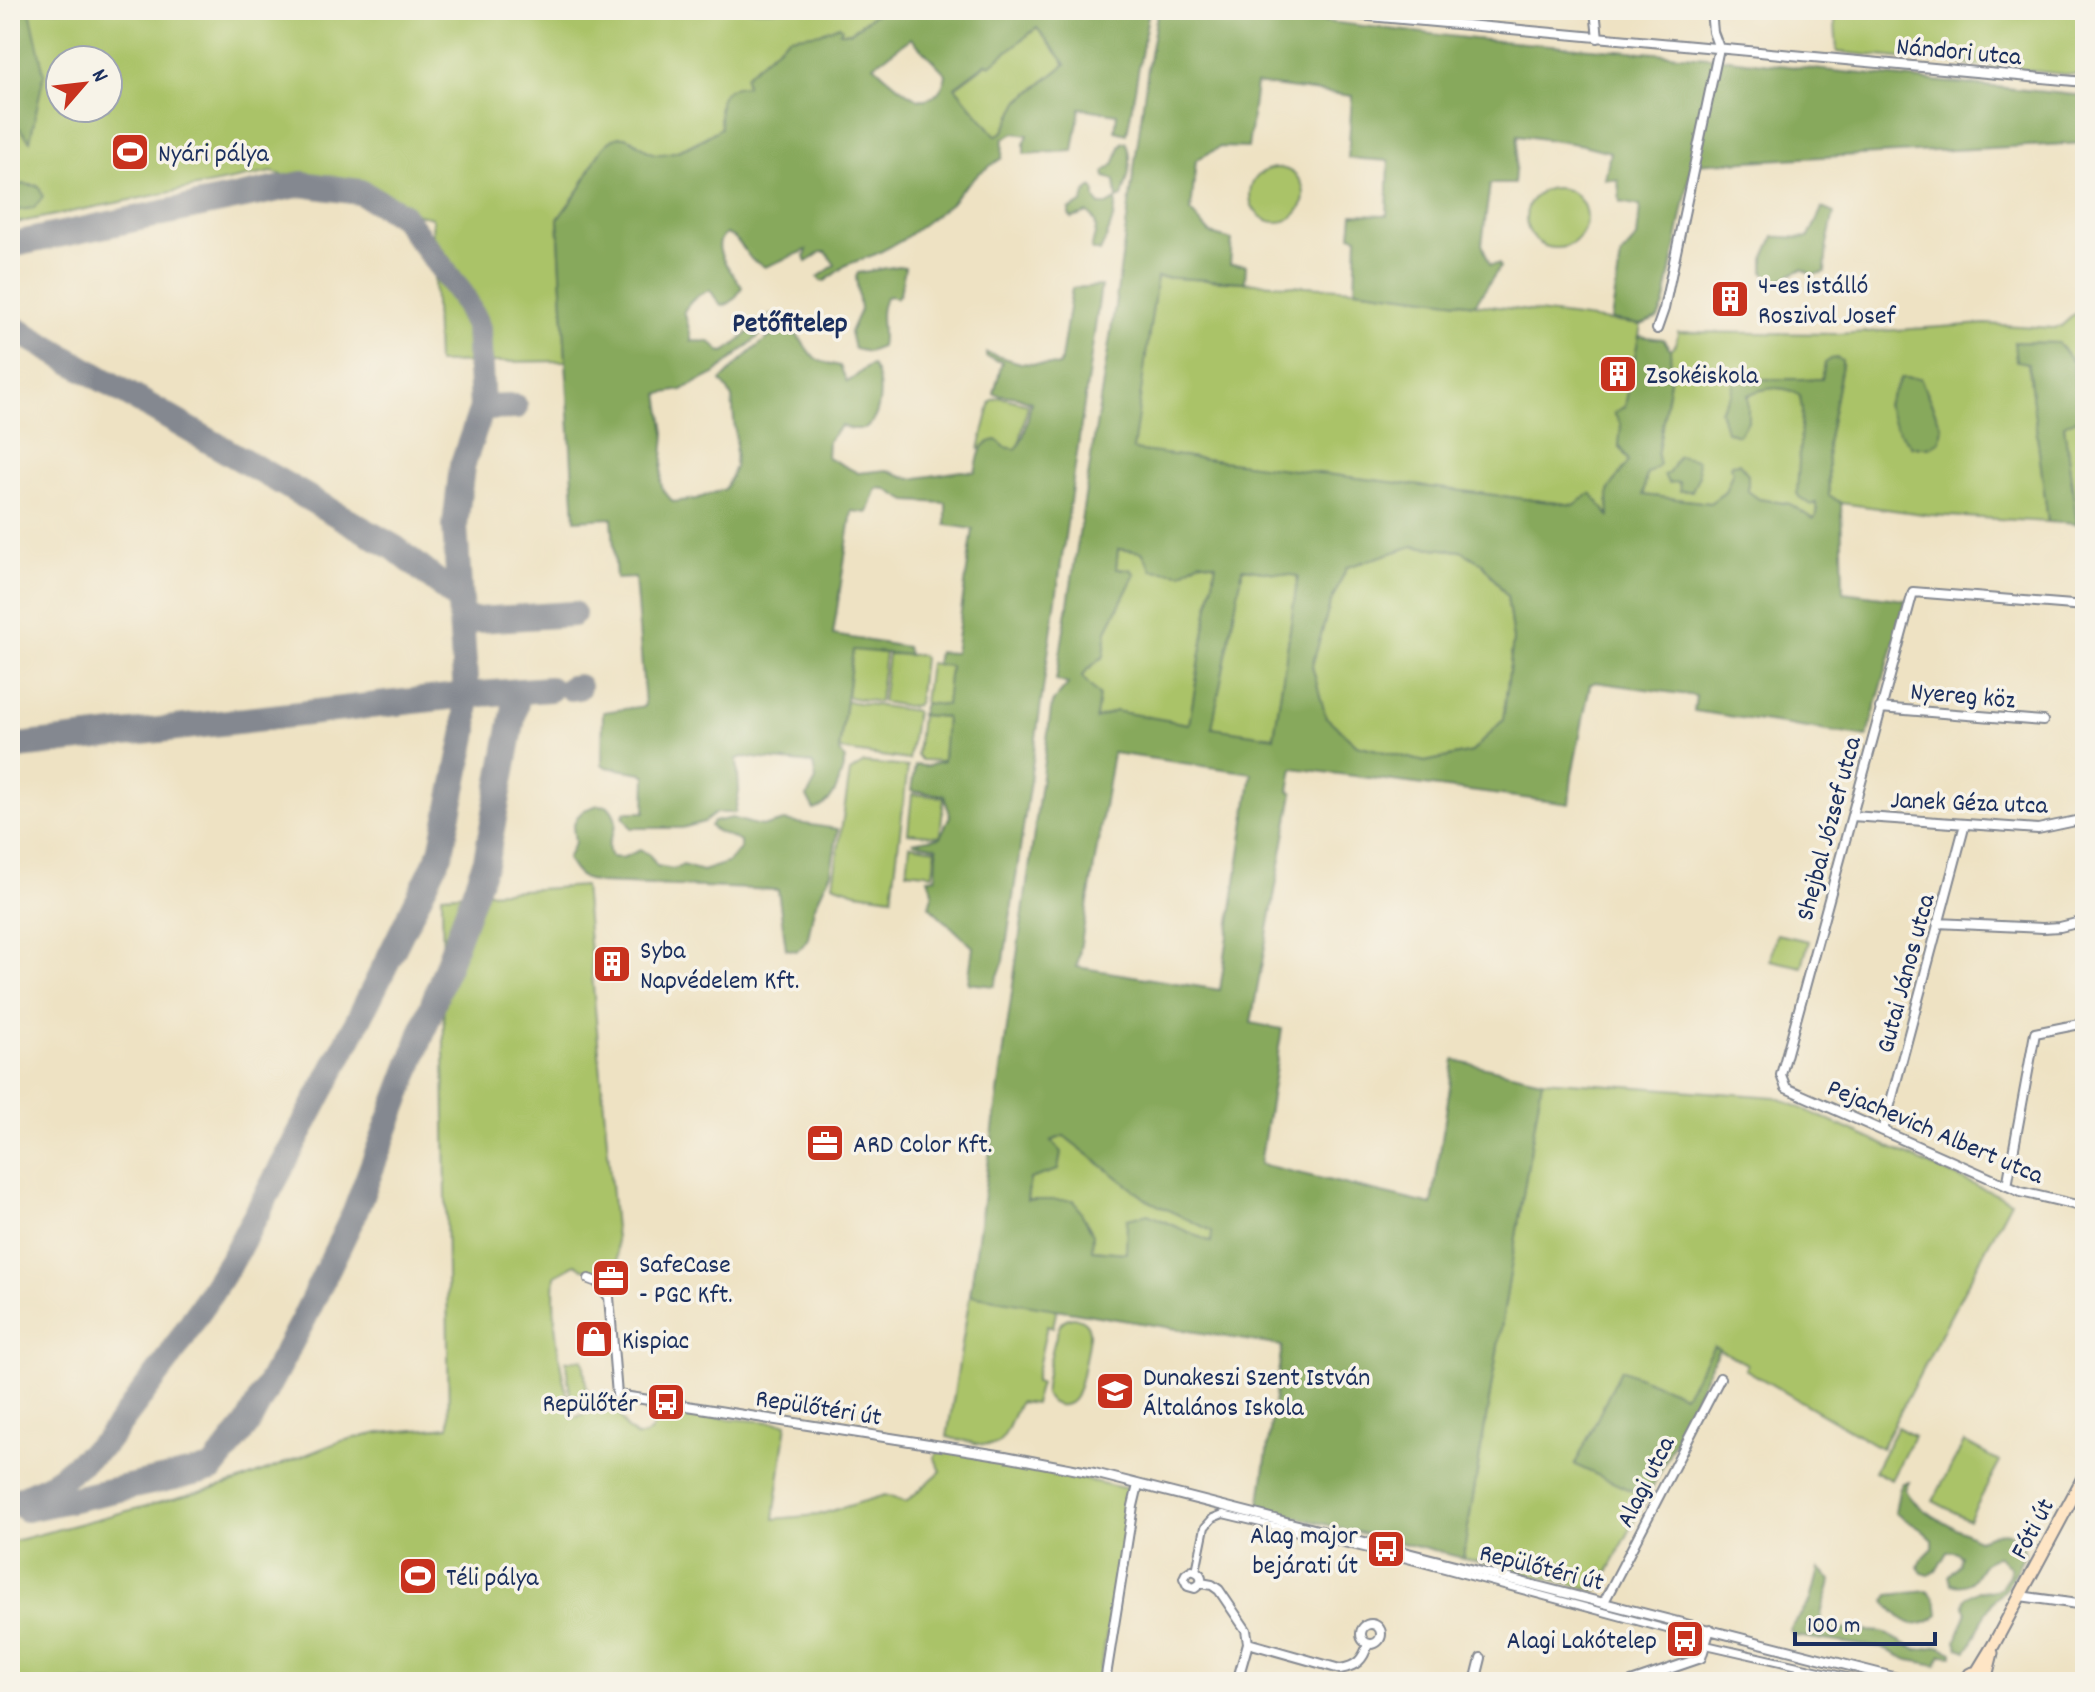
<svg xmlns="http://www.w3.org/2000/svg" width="2095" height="1692" viewBox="0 0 2095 1692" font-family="Dekko,sans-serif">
<rect width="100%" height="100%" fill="#f7f3e8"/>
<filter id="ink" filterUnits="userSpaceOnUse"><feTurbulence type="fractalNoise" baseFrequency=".0125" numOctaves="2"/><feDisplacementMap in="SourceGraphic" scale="16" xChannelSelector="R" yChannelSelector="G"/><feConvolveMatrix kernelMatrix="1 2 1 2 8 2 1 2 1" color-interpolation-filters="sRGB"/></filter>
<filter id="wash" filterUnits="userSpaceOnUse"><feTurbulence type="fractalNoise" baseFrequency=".006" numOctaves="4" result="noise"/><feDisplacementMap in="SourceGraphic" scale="32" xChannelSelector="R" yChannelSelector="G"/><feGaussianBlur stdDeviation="1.8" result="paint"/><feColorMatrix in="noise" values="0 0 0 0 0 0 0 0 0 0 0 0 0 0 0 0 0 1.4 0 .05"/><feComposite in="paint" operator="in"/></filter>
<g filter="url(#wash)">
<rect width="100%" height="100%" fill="#eee2c3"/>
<!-- green -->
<path fill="#aac368" stroke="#627963" stroke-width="2" fill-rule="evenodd" d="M 10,10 L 880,10 L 850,32 L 746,87 L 719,106 L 721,128 C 705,137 673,158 654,154 C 645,152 639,144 632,139 L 592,165 L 581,187 L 558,219 L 566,361 L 437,363 L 432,218 L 272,172 L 10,224 ZM 60,60 L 108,60 L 108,108 L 60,108 Z
M 1834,10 L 2085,10 L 2085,76 L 1837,52 Z
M 1037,27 L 1066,64 L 1019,101 L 1004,131 L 996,136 L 955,87 L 987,63 L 990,65 Z
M1250 195a27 27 0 1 1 54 0a27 27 0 1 1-54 0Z
M1526 218a30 30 0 1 1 60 0a30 30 0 1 1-60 0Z
M 1157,277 L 1355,289 L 1641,325 L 1619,446 L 1629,461 C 1612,486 1607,486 1610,517 L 1591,494 L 1574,505 L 1132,450 Z
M 2085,305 L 2085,525 L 2077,524 L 2064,425 L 2073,363 L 2058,343 L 2014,342 L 2028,362 L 2048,522 L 1930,515 L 1841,503 L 1829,495 L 1827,444 L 1842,365 L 1822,379 L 1749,379 L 1731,394 L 1720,410 L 1748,421 L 1748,396 C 1763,387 1787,384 1800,396 L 1818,509 L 1816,517 L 1813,519 L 1790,504 L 1759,499 L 1747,491 L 1748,474 L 1743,469 L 1733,471 L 1725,492 L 1710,503 L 1643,495 L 1647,474 L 1659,466 L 1657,456 L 1671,375 L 1670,349 L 1676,344 L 1678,332 L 1837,334 L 1985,324 L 2054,328 L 2061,326 Z
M 1000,397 L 1028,404 L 1017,456 L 979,449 L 991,401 Z
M 1413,546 L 1461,551 L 1482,563 L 1507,596 L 1513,640 L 1503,720 L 1472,752 L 1425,762 L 1357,745 L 1325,717 L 1312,666 L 1330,604 L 1347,567 Z
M 1118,549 L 1142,552 L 1153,570 L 1182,573 L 1200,561 L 1216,564 L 1189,725 L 1115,711 L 1095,720 L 1082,678 L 1087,670 L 1104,656 L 1107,630 L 1135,574 L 1116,569 Z
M 1243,568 L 1298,576 L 1274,738 L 1211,728 Z
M 853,649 L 885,653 L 879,702 L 847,697 Z
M 888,654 L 921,655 L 923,658 L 918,704 L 912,707 L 882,702 Z
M 929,663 L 950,666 L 946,706 L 924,703 Z
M 846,701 L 916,711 L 909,760 L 839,750 Z
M 921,715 L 946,717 L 943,761 L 921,760 L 917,755 Z
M 864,763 L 908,767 L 892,897 L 856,892 L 833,884 L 850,772 Z
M 912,794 L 944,797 L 940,836 L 908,833 Z
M 910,845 L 936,849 L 933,874 L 907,871 Z
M 584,886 L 618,1262 L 603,1263 L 603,1271 L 583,1269 L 575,1264 L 555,1275 C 551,1323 560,1372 573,1418 L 607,1406 L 619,1414 L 626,1428 L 637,1437 L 646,1435 L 652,1430 L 655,1413 L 787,1423 L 774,1519 L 818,1515 L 885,1495 L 906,1502 L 941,1471 L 934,1457 L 940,1448 L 1133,1490 L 1098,1682 L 10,1682 L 10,1542 L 237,1482 L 341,1441 L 380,1433 L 449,1427 L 442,895 Z
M 1776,934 L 1809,941 L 1802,967 L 1770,960 Z
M 1542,1080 L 1776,1097 L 2011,1201 L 1881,1448 L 1745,1369 L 1747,1364 L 1714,1347 L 1684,1396 L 1575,1464 L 1647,1498 L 1598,1591 L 1463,1558 Z
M 1064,1136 L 1147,1200 L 1213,1231 L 1211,1243 L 1126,1253 L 1092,1250 L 1027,1200 L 1030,1179 L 1051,1141 Z
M 970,1295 L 1057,1308 L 1053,1327 L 1047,1325 L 1035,1382 L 1040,1383 L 1034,1404 L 1019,1402 C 997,1456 1001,1448 947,1437 Z
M 1073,1317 C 1084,1319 1090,1325 1089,1336 C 1086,1352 1082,1384 1075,1397 C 1068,1409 1050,1408 1045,1394 C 1043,1386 1056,1328 1062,1322 C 1066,1318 1068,1318 1073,1317 Z
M 583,1359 L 588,1399 L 571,1401 L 566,1361 Z
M 1897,1427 L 1914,1436 L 1891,1480 L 1874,1471 Z
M 1964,1442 L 2000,1462 L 1969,1520 L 1933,1501 Z"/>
<!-- forest -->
<path fill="#87a95c" stroke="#516c5d" stroke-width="2" fill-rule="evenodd" d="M 10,10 L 30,10 L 44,74 L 30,141 L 10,117 Z
M 880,10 L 1149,10 L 1127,134 L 1115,131 L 1117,114 L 1080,108 L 1073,151 L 1024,154 L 1024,144 L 1028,135 L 1014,133 L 1003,139 L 1002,158 L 978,174 L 962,189 L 951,203 L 901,241 L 876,254 L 846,265 L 825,281 L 821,281 L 818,277 L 835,265 L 826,252 L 821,252 L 807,262 L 805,257 L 807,250 L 765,267 L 752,260 L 735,238 L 726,234 C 707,247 733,273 742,287 C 738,295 731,305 721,306 L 710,290 C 698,294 691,300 684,311 L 691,336 L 691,341 C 705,342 710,338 719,351 L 724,352 C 743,342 753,323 773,315 L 776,319 L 774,323 L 716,373 L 682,390 L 659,394 L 665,433 L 661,483 L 663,490 L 673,502 L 696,499 L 725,489 L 735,467 L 736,442 L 732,398 L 728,390 L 721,381 C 731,370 777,323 791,330 C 802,336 806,352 816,359 C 823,363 833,364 840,366 L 847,382 C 857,378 862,368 872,365 C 884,382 882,417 865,429 L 851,429 L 841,426 L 828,441 L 827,457 L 858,473 L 887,470 L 911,479 L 961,471 L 975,472 C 980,456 977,443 997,440 L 1005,447 L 1016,449 C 1027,436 1027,419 1031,402 L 1017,397 L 994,394 L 1002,362 L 986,357 L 986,353 L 1021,363 L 1060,366 L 1072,288 L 1101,286 L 1004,961 L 994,986 L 968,983 L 973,947 L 929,906 L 933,892 L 928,878 L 936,877 L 937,847 L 912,842 L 940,837 L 950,816 L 944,795 L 911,791 L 915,765 L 927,766 L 943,761 L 946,717 L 921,715 L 924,703 L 946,705 L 950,666 L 936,664 L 938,652 L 955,653 L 973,529 L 946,525 L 946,503 L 907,501 L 886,489 L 877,488 L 868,513 L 852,511 L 833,635 L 906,647 L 909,655 L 853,650 L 839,750 L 845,760 C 839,780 837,803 814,810 L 807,797 L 816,780 L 813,764 L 743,757 L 737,759 L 739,791 L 735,813 L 716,813 L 704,822 L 682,828 L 631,828 L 623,816 L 625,812 L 645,812 L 646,776 L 642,773 L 606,767 L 602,764 L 603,712 L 645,706 L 635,578 L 616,579 L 612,518 L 575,520 L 558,219 C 565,209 573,199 580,189 C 590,174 595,153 609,142 C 631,125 641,155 659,154 C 681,154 703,139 721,128 C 719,104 715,86 746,86 L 745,76 L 789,37 L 820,33 L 839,25 L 842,28 L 840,32 L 851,32 ZM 1037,28 L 1066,64 L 1019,102 L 1004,131 L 996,136 L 955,87 L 987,63 L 990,65 ZM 911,38 L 946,74 C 945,83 942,90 934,96 C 929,98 926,100 921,99 C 911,99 882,73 874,65 Z
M 1160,10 L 1226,10 L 1474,39 L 1721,58 L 1813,69 L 2085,96 L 2085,143 L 1692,164 L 1664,306 L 1658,318 L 1641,325 L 1611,320 L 1621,256 L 1637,238 L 1640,206 L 1620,202 L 1618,180 L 1605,179 L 1610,152 L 1583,145 L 1518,135 L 1514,184 L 1490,184 L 1482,244 L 1490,265 L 1499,264 L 1500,267 L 1475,304 L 1355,289 L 1357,237 L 1351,235 L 1353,214 L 1387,215 L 1389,161 L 1348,158 L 1352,96 L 1256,84 L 1248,148 L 1220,147 L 1196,160 L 1191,212 L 1211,234 L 1232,240 L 1230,264 L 1246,265 L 1245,282 L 1157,277 L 1133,450 L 1574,505 L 1591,493 L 1609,516 L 1608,496 L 1610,488 L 1629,461 L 1619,445 L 1621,425 L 1614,413 L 1625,406 L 1639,336 L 1663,339 L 1670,349 L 1671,374 L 1657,456 L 1659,466 L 1647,474 L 1643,495 L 1710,503 L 1725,492 L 1733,471 L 1730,467 L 1731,464 L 1739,463 L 1748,474 L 1748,491 L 1759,499 L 1790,504 L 1813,519 C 1819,515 1818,509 1816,503 L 1812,505 L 1799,497 L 1797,493 L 1802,410 L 1800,396 C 1787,385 1763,387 1748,395 L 1748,421 L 1738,435 L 1726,431 L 1720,410 L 1731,394 L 1735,374 L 1748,373 L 1749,379 L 1822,379 L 1825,363 L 1831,359 L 1837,358 L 1842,361 L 1842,365 L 1827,444 L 1829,495 L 1841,503 L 1843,592 L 1906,600 L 1867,737 L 1694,711 L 1696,696 L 1595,682 L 1590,685 L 1572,775 L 1569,804 L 1293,768 L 1289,791 L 1293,793 L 1251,1023 L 1282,1029 L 1260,1164 L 1432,1205 L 1454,1060 L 1542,1080 L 1463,1558 L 1259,1508 L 1282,1346 L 970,1295 L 1052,703 L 1068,684 L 1056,680 L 1117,293 L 1149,60 L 1156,20 ZM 1413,546 L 1461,551 L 1482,563 L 1507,596 L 1513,640 L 1503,720 L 1472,752 L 1425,762 L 1357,745 L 1326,717 L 1312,666 L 1330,604 L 1347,567 ZM 1118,549 L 1142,552 L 1152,570 L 1182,573 L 1200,561 L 1216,564 L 1189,724 L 1115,711 L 1096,719 L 1099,695 L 1082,677 L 1087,670 L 1104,656 L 1107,630 L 1135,574 L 1130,569 L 1116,569 ZM 1243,568 L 1298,576 L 1274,737 L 1212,728 ZM 1113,753 L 1252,773 L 1220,990 L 1077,967 ZM 1064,1136 L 1147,1200 L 1212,1231 L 1211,1242 L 1148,1214 L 1127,1219 L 1126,1253 L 1092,1250 L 1093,1234 L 1074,1200 L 1027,1200 L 1030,1179 L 1058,1170 L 1061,1152 L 1051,1141 Z
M 1123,142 L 1126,142 C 1135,158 1127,182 1122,197 L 1117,199 L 1115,180 L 1105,177 L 1104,172 C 1107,169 1113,167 1115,162 C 1119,155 1117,149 1123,142 Z
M 22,184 L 39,186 L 43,197 L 34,208 L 13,211 L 10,207 L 10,191 Z
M 1092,187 L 1095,190 L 1095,199 L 1100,205 L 1107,205 L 1116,200 C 1116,216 1107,237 1100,252 L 1091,249 C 1095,233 1101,224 1088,213 L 1072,218 L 1069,215 L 1069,210 L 1082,203 L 1086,192 Z
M 1822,208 L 1834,213 L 1827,244 L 1825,272 L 1812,275 L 1802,269 L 1776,282 L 1764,273 L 1764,259 L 1774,237 C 1787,236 1797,239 1809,237 Z
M 898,266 L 905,267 L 900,294 L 896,298 L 891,296 L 886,297 C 876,313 885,330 881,347 L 868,352 L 854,349 L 850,332 L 860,310 L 856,277 L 858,273 Z
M 2014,342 L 2058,343 L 2073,363 L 2079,418 L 2064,425 L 2077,524 L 2048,522 L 2028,363 L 2016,361 Z
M 1901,378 L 1920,378 L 1942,427 L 1940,441 L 1930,447 L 1912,447 L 1896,427 L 1886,405 Z
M 1678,456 L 1697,460 L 1699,475 L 1692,491 L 1680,491 L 1679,482 L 1668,483 L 1664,475 L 1669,473 Z
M 598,805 L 608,806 C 629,829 600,836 611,857 L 622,858 L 640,850 L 649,854 L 657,866 L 674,869 L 683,865 L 702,871 L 727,863 L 740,849 L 740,842 C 731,835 716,834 710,826 L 713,822 L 732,818 L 756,825 L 765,826 L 784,821 L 838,829 L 831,872 L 814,908 L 808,938 L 801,948 L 796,951 L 786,949 L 778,890 L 599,883 C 582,880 575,875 567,859 L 575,842 L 573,827 L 577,817 L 584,810 Z
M 1714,1346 L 1719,1349 C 1693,1398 1673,1449 1647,1498 L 1575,1465 L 1621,1369 L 1684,1395 Z
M 1909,1482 L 1905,1489 C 1912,1510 1959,1529 1978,1539 C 2006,1530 2009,1526 2025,1553 L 2007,1587 L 1993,1601 L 1985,1614 L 1971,1645 L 1967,1651 L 1959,1648 L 1956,1641 L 1967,1612 L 1964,1606 L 1965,1598 L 1979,1590 L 1994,1591 L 2000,1588 L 2009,1575 L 2010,1567 L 1998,1557 C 1972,1559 1982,1593 1951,1584 L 1948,1576 L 1959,1564 L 1961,1556 L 1955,1552 L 1947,1552 L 1936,1571 L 1929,1575 L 1922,1573 L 1918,1567 L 1921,1560 L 1933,1548 L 1933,1540 L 1922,1530 L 1895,1513 L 1899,1490 L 1903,1483 Z
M 1819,1569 L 1831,1580 C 1828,1599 1820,1605 1821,1625 L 1836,1629 L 1883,1632 L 1916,1650 L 1939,1646 L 1953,1652 L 1953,1656 L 1942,1655 L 1937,1665 L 1909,1660 L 1881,1648 L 1795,1636 L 1790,1630 L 1811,1600 Z
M 1927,1591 C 1936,1598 1937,1605 1938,1615 C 1914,1635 1901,1620 1885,1601 L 1889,1595 Z"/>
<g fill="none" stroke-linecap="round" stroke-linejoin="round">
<!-- taxiway -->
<path stroke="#848890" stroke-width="26" d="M 10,245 L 302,184 L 360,192 L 402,215 L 462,295 L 478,328 L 482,408 L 462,466 L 455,526 L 466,695 L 466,731 L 441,852 L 349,1039 L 285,1161 L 235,1254 L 168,1360 L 105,1443 L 51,1485 L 10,1504
M 10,326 L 395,548 L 461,601
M 482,408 L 515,407
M 462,621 L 573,614
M 571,688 L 578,687
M 10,747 L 466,695 L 550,689
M 26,1509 L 212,1469 L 247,1425 L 303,1320 L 355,1212 L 410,1066 L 486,860 L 518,691"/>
</g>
</g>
<g filter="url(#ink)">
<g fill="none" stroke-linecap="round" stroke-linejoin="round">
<!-- pedestrian casing -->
<g stroke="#848890" stroke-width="10">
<path id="pedestrian" d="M 1196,1571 L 1205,1527 L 1213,1518 L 1223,1514 L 1389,1554 L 1700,1638
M 1706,1645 L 1868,1682"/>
</g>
<!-- minor casing -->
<g stroke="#848890" stroke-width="12">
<path id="minor" d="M 1304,10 L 2085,82
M 1595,10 L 1598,38
M 1657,329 L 1664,309 L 1719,48 L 1713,32 L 1711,10
M 2085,606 L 1913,592 L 1781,1075 L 1786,1088 L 2021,1192 L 2085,1207
M 1880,708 L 2043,721
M 1852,816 L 2038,829 L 2085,819
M 1937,923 L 2043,928 L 2060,927 L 2085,921
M 1883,1131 L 1965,824
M 2007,1186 L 2035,1033 L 2085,1023
M 589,1279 L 597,1282 L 609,1297 L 617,1395 L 1005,1456 L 1094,1473 L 1913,1682
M 1201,1583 C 1202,1575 1200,1573 1192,1570 L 1186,1574 L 1184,1578 L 1188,1586 L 1195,1588 L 1201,1583 L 1212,1585 L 1219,1590 L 1246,1630 L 1248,1643 L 1237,1682
M 2020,1596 L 2085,1605
M 1604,1602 L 1720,1378
M1361 1634a10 10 0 1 1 20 0a10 10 0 1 1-20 0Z
M 1248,1643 L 1340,1669 C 1357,1666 1363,1660 1368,1644
M 1105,1682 L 1133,1506 L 1138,1485
M 1475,1682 L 1481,1658
M 1631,1682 L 1701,1658 L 1710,1629"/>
</g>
<!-- secondary casing -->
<g stroke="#848890" stroke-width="15">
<path id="secondary" d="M 1986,1677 L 1992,1653
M 1967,1682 L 1970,1674 L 1977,1672 L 1994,1644 L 2085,1474"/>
</g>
<!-- pedestrian -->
<use href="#pedestrian" stroke="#fff" stroke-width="6"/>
<!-- minor -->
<use href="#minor" stroke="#fff" stroke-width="8"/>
<!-- secondary -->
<use href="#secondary" stroke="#fee5c5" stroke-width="11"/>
</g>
</g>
<!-- icons -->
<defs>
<g id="stadium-square" transform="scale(2)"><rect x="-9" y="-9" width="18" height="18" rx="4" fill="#c8321e" stroke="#f7f3e8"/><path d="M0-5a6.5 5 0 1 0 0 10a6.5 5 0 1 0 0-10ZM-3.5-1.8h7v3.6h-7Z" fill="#fff"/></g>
<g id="building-square" transform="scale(2)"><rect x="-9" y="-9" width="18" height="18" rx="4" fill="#c8321e" stroke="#f7f3e8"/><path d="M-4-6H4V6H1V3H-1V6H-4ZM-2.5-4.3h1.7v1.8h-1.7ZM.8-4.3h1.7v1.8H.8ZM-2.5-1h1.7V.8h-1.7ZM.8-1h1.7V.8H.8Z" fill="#fff"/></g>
<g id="office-square" transform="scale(2)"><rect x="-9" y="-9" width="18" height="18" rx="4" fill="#c8321e" stroke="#f7f3e8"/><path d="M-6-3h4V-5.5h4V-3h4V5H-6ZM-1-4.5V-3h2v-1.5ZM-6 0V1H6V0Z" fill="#fff"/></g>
<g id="shop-square" transform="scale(2)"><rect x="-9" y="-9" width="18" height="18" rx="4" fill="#c8321e" stroke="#f7f3e8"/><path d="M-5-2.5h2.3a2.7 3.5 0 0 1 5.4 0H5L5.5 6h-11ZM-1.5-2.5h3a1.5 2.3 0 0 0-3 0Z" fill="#fff"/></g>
<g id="school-square" transform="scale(2)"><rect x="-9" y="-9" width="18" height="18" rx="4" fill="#c8321e" stroke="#f7f3e8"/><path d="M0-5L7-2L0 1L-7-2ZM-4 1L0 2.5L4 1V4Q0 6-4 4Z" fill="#fff"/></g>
<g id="bus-square" transform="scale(2)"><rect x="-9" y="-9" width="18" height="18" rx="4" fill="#c8321e" stroke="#f7f3e8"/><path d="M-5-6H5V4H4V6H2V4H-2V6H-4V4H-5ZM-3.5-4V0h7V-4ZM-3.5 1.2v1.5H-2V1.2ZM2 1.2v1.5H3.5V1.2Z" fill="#fff"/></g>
</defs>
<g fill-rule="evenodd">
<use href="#stadium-square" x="130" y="152"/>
<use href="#building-square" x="1730" y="299"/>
<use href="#building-square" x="1618" y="374"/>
<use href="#building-square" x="612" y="964"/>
<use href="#office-square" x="825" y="1143"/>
<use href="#office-square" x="611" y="1278"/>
<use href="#shop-square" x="594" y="1339"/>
<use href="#school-square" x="1115" y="1391"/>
<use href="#bus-square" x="666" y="1402"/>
<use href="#bus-square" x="1386" y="1549"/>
<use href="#stadium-square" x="418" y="1576"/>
<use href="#bus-square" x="1685" y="1639"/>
</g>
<g text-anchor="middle" stroke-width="7" stroke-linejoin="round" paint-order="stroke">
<!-- street labels -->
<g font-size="26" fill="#1b2f5e" stroke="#f7f3e8">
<text transform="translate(1959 50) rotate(5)" y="9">Nándori utca</text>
<text transform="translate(1963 694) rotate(5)" y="9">Nyereg köz</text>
<text transform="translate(1969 801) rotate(2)" y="9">Janek Géza utca</text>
<text transform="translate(1827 828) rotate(-75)" y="9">Shejbal József utca</text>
<text transform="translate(1904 973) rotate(-75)" y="9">Gutai János utca</text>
<text transform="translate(1936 1130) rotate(23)" y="9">Pejachevich Albert utca</text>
<text transform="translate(819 1406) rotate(9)" y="9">Repülőtéri út</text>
<text transform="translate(1644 1481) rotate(-63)" y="9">Alagi utca</text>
<text transform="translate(2031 1528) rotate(-62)" y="9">Fóti út</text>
<text transform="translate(1542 1566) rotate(14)" y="9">Repülőtéri út</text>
</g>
<!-- poi labels -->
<g font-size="26" fill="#1b2f5e" stroke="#f7f3e8" text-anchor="start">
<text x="158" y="161">Nyári pálya</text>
<text x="1758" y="293">4-es istálló<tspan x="1758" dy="30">Roszival Josef</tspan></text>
<text x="1646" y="383">Zsokéiskola</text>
<text x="640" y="958">Syba<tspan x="640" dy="30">Napvédelem Kft.</tspan></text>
<text x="853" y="1152">ARD Color Kft.</text>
<text x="639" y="1272">SafeCase<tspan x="639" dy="30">- PGC Kft.</tspan></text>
<text x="622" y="1348">Kispiac</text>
<text x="1143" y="1385">Dunakeszi Szent István<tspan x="1143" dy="30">Általános Iskola</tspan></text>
<text x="638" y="1411" text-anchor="end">Repülőtér</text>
<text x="1358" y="1543" text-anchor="end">Alag major<tspan x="1358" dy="30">bejárati út</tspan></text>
<text x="446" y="1585">Téli pálya</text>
<text x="1657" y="1648" text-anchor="end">Alagi Lakótelep</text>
</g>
<!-- neighbourhood labels -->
<g font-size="28" font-weight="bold" fill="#1b2f5e" stroke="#f7f3e8">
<text x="790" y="331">Petőfitelep</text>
</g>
</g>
<!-- margin -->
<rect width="2095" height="1692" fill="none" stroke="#f7f3e8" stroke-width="40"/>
<!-- north arrow -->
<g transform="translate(84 84) rotate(62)"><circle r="38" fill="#f7f3e8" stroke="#9fa5b1" stroke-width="2"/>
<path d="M0-6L14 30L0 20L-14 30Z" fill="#c8321e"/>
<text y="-12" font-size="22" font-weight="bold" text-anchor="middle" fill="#1b2f5e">N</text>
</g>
<!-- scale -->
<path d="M1795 1632v12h140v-12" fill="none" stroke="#1b2f5e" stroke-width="4"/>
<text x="1807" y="1632" font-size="24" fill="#1b2f5e" stroke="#f7f3e8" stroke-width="6" paint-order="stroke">100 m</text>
</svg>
